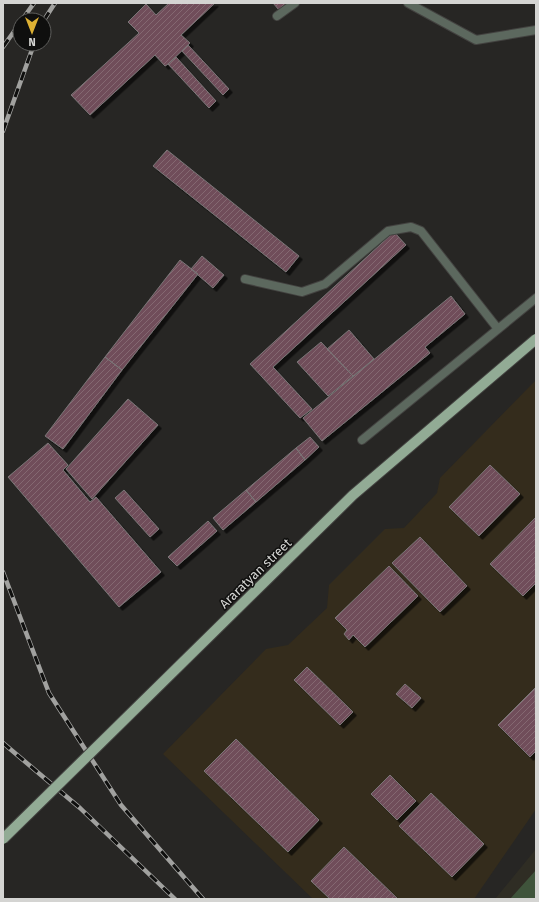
<svg xmlns="http://www.w3.org/2000/svg" width="539" height="902" viewBox="0 0 539 902" font-family="'Fira Sans',sans-serif">
<defs>
<pattern id="building-hatch" width="6" height="6" patternUnits="userSpaceOnUse"><rect width="6" height="6" fill="#704e5a"/><path d="M-1 1l2-2M0 6l6-6M5 7l2-2" fill="none" stroke="#846771"/></pattern>
<filter id="shadow"><feDropShadow dx="3.5" dy="3.5" stdDeviation="0" flood-color="#0009"/></filter>
</defs>
<rect width="100%" height="100%" fill="#272624"/>
<!-- built -->
<path fill="#2f2d24" d="M 536,849 L 536,899 L 495,899 Z"/>
<!-- industrial -->
<path fill="#342c1c" d="M 536,380 L 536,809 L 474,899 L 313,899 L 163,754 L 266,649 L 288,645 L 327,608 L 329,585 L 385,529 L 404,528 L 437,493 L 440,478 Z"/>
<!-- park -->
<path fill="#3f543b" d="M 536,870 L 536,899 L 510,899 Z"/>
<!-- building -->
<path fill="url(#building-hatch)" stroke="#7a7677" filter="url(#shadow)" d="M 169,3 L 215,3 L 181,35 L 190,43 L 168,64 L 165,66 L 155,55 L 90,115 L 71,95 L 139,33 L 128,22 L 146,4 L 156,15 Z
M 273,3 L 287,3 L 279,10 Z
M 188,45 L 229,89 L 223,95 L 182,51 Z
M 176,57 L 216,101 L 209,108 L 168,64 Z
M 167,150 L 299,256 L 286,272 L 153,166 Z
M 394,232 L 406,245 L 273,367 L 312,409 L 300,418 L 250,364 Z
M 202,256 L 224,275 L 213,288 L 191,269 Z
M 180,260 L 198,274 L 122,370 L 105,357 Z
M 451,296 L 465,314 L 425,347 L 430,353 L 322,441 L 303,418 Z
M 349,330 L 374,359 L 353,376 L 327,349 Z
M 321,342 L 353,376 L 328,396 L 297,362 Z
M 105,357 L 122,370 L 63,449 L 45,436 Z
M 128,399 L 158,425 L 92,499 L 66,469 Z
M 310,437 L 319,447 L 305,460 L 296,448 Z
M 48,443 L 68,465 L 63,470 L 90,502 L 96,497 L 161,572 L 119,607 L 8,477 Z
M 296,448 L 305,460 L 256,502 L 246,490 Z
M 490,465 L 520,494 L 479,536 L 449,507 Z
M 124,490 L 159,529 L 150,537 L 115,498 Z
M 246,490 L 256,502 L 223,530 L 213,518 Z
M 536,517 L 536,583 L 523,596 L 490,564 Z
M 208,521 L 217,531 L 177,566 L 168,557 Z
M 420,537 L 467,586 L 440,612 L 392,563 Z
M 389,566 L 418,596 L 365,647 L 353,635 L 349,640 L 344,634 L 347,630 L 335,618 Z
M 307,667 L 353,712 L 340,725 L 294,680 Z
M 405,684 L 421,698 L 412,708 L 396,694 Z
M 535,688 L 536,751 L 530,757 L 498,725 Z
M 236,739 L 319,820 L 288,852 L 204,771 Z
M 390,775 L 416,801 L 397,820 L 371,794 Z
M 431,793 L 484,844 L 452,877 L 399,826 Z
M 344,847 L 398,899 L 330,899 L 311,881 Z"/>
<g fill="none" stroke-linecap="round" stroke-linejoin="round">
<!-- lane casing -->
<g stroke="#434240" stroke-width="10">
<path id="lane" d="M 408,3 L 476,40 L 536,30
M 277,16 L 295,3
M 245,279 L 302,292 L 325,284 L 388,231 L 411,227 L 421,231 L 498,329
M 362,440 L 536,298"/>
</g>
<!-- lane -->
<use href="#lane" stroke="#5c685e" stroke-width="8"/>
<!-- rail casing -->
<g stroke="#a1a19f" stroke-width="4.5">
<path id="rail" d="M 22,20 L 34,3
M 44,20 L 55,3
M 3,47 L 20,23
M 3,131 L 34,44
M 3,572 L 49,693 L 121,805 L 203,899
M 3,743 L 80,808 L 175,899"/>
</g>
<!-- rail -->
<use href="#rail" stroke="#0f0f0e" stroke-width="3" stroke-dasharray="9" stroke-linecap="butt"/>
<!-- primary-bridge casing -->
<g stroke="#434240" stroke-width="12" stroke-linecap="butt">
<path id="primary-bridge" d="M 3,839 L 353,495 L 536,339"/>
</g>
<!-- primary-bridge -->
<use href="#primary-bridge" stroke="#92ab95" stroke-width="10"/>
</g>
<g text-anchor="middle" stroke-width="3" stroke-linejoin="round" paint-order="stroke">
<!-- street labels -->
<g font-size="13" fill="#d4d4d2" stroke="#0f0f0e">
<text transform="translate(255 573) rotate(-44)" y="5">Araratyan street</text>
</g>
</g>
<!-- border -->
<rect width="539" height="902" fill="none" stroke="#d4d4d2" stroke-width="8"/>
<!-- north arrow -->
<g transform="translate(32 32) rotate(180)"><circle r="19" fill="#0f0f0e" stroke="#5e5e5c"/>
<path d="M0-3L7 15L0 10L-7 15Z" fill="#deb133"/>
<text y="-6" font-size="11" font-weight="bold" text-anchor="middle" fill="#d4d4d2">N</text>
</g>
</svg>
